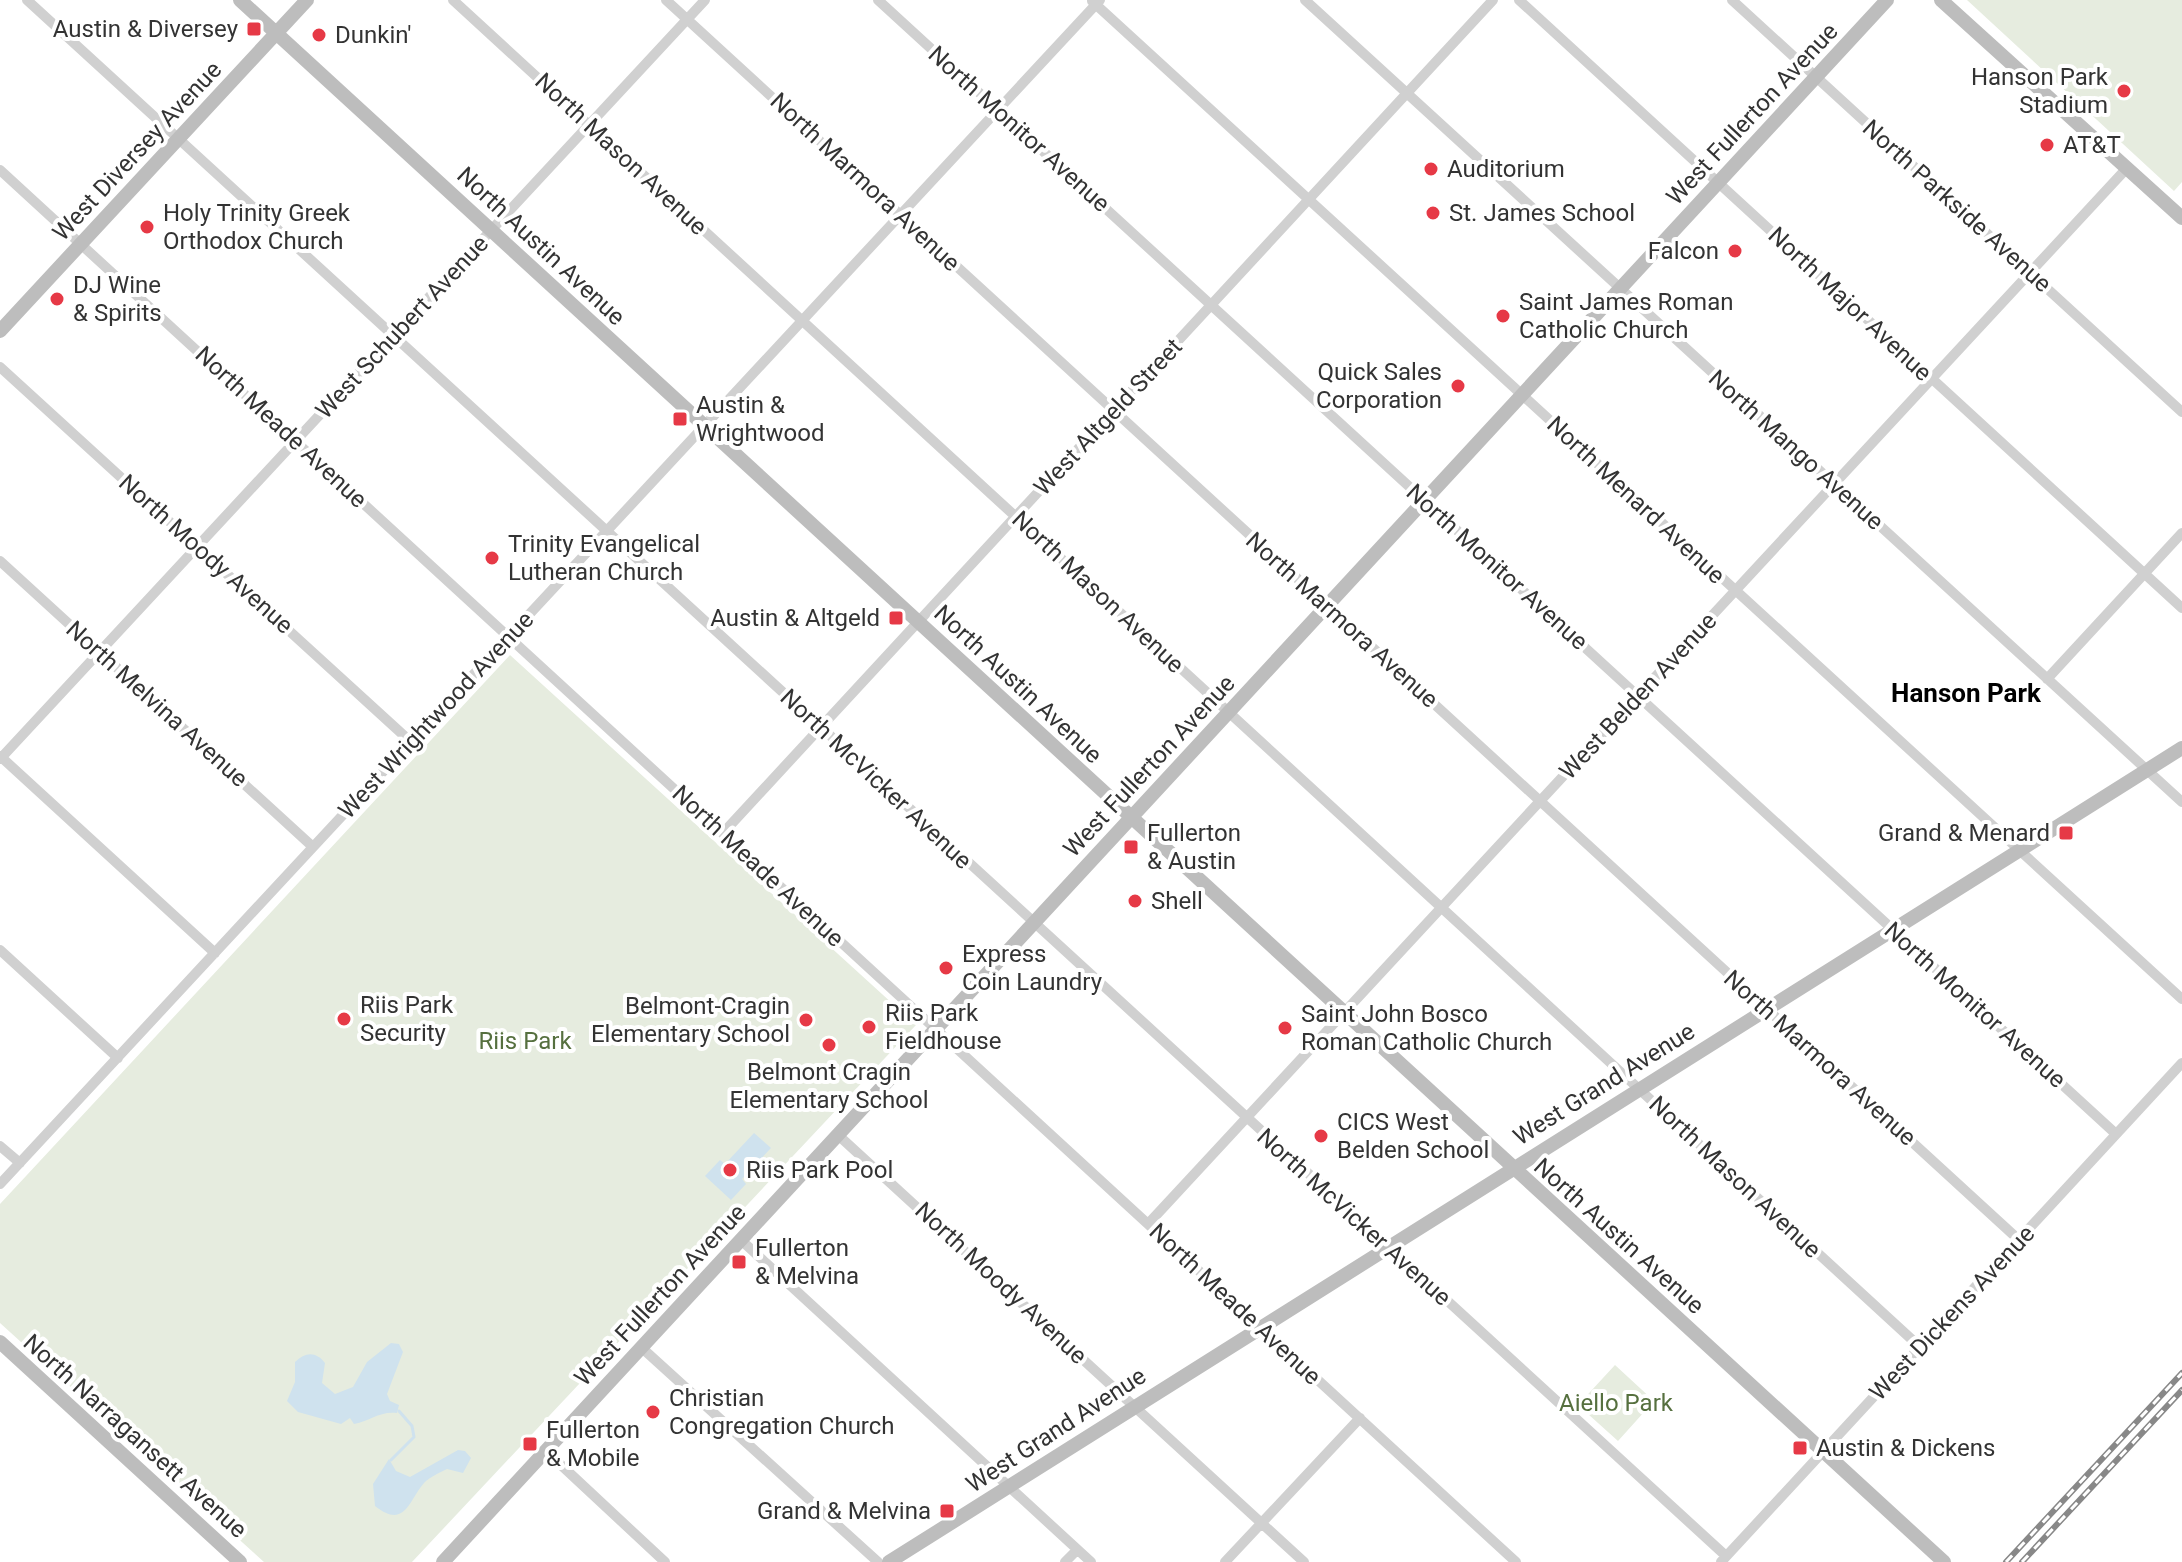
<svg xmlns="http://www.w3.org/2000/svg" width="2182" height="1562" viewBox="0 0 2182 1562" font-family="Roboto,sans-serif">
<rect width="100%" height="100%" fill="#fff"/>
<!-- green -->
<path fill="#e6ecdf" d="M 1967,0 L 2182,0 L 2182,182 L 2174,191 Z
M 510,655 L 916,1025 L 412,1562 L 264,1562 L 0,1323 L 0,1204 Z
M 1615,1365 L 1654,1401 L 1618,1441 L 1578,1405 Z"/>
<!-- water -->
<path fill="#cfe2ee" d="M 754,1133 L 771,1148 L 742,1179 L 746,1184 L 731,1200 L 705,1176 L 720,1160 L 725,1164 Z
M 391,1343 L 399,1344 L 403,1352 L 387,1394 L 390,1401 L 399,1405 L 397,1413 C 379,1411 371,1421 354,1424 L 350,1418 L 341,1424 L 298,1412 L 287,1401 L 295,1382 L 295,1362 C 305,1352 316,1351 325,1363 L 322,1383 L 335,1394 L 353,1387 L 367,1362 Z
M 458,1450 L 465,1451 L 471,1458 L 463,1473 L 447,1469 C 439,1473 430,1477 424,1483 C 409,1500 405,1530 375,1506 L 373,1484 L 389,1459 L 396,1471 L 410,1477 Z"/>
<g fill="none" stroke-linecap="round" stroke-linejoin="round">
<!-- stream -->
<path stroke="#cfe2ee" stroke-width="3" d="M 391,1460 L 414,1437 L 412,1426 L 399,1411"/>
<!-- street -->
<path stroke="#d0d0d0" stroke-width="10" d="M 27,0 L 1726,1556
M 453,0 L 1920,1347
M 666,0 L 2019,1240
M 878,0 L 2116,1134
M 1305,0 L 2182,802
M 1519,0 L 2182,608
M 1732,0 L 2182,412
M 1092,1 L 2182,999
M 0,170 L 1516,1562
M 0,367 L 411,742
M 0,561 L 313,847
M 2047,679 L 2182,533
M 0,756 L 215,953
M 0,759 L 705,0
M 723,833 L 1493,0
M 0,950 L 118,1058
M 838,1135 L 1304,1562
M 0,1146 L 20,1163
M 0,1184 L 1100,0
M 1148,1224 L 2127,168
M 741,1240 L 1091,1562
M 642,1348 L 878,1562
M 546,1451 L 665,1562
M 1065,1562 L 1077,1550
M 1225,1562 L 1360,1418
M 1721,1562 L 2182,1063"/>
<!-- secondary -->
<path stroke="#bdbdbd" stroke-width="14" d="M 240,0 L 1944,1562
M 1941,0 L 2182,218
M 0,331 L 307,0
M 0,1342 L 240,1562
M 443,1562 L 1887,0
M 889,1562 L 2182,748"/>
<!-- rail casing -->
<g stroke="#888" stroke-width="6">
<path id="rail" d="M 2006,1562 L 2182,1373
M 2022,1562 L 2182,1390"/>
</g>
<!-- rail -->
<use href="#rail" stroke="#fff" stroke-width="3" stroke-dasharray="9" stroke-linecap="butt"/>
</g>
<!-- markers -->
<g fill="#e63946" stroke="#fff" stroke-width="3">
<rect x="246" y="21" width="16" height="16" rx="4"/>
<circle cx="319" cy="35" r="8"/>
<circle cx="2124" cy="91" r="8"/>
<circle cx="2047" cy="145" r="8"/>
<circle cx="1431" cy="169" r="8"/>
<circle cx="1433" cy="213" r="8"/>
<circle cx="147" cy="227" r="8"/>
<circle cx="1735" cy="251" r="8"/>
<circle cx="57" cy="299" r="8"/>
<circle cx="1503" cy="316" r="8"/>
<circle cx="1458" cy="386" r="8"/>
<rect x="672" y="411" width="16" height="16" rx="4"/>
<circle cx="492" cy="558" r="8"/>
<rect x="888" y="610" width="16" height="16" rx="4"/>
<rect x="2058" y="825" width="16" height="16" rx="4"/>
<rect x="1123" y="839" width="16" height="16" rx="4"/>
<circle cx="1135" cy="901" r="8"/>
<circle cx="946" cy="968" r="8"/>
<circle cx="344" cy="1019" r="8"/>
<circle cx="806" cy="1020" r="8"/>
<circle cx="869" cy="1027" r="8"/>
<circle cx="1285" cy="1028" r="8"/>
<circle cx="829" cy="1045" r="8"/>
<circle cx="1321" cy="1136" r="8"/>
<circle cx="730" cy="1170" r="8"/>
<rect x="731" y="1254" width="16" height="16" rx="4"/>
<circle cx="653" cy="1412" r="8"/>
<rect x="522" y="1436" width="16" height="16" rx="4"/>
<rect x="1792" y="1440" width="16" height="16" rx="4"/>
<rect x="939" y="1503" width="16" height="16" rx="4"/>
</g>
<g text-anchor="middle" stroke-width="8" stroke-linejoin="round" paint-order="stroke">
<!-- poi labels -->
<g font-size="24" fill="#333" stroke="#fff" text-anchor="start">
<text x="238" y="37" text-anchor="end">Austin &amp; Diversey</text>
<text x="335" y="43">Dunkin'</text>
<text x="2108" y="85" text-anchor="end">Hanson Park<tspan x="2108" dy="28">Stadium</tspan></text>
<text x="2063" y="153">AT&amp;T</text>
<text x="1447" y="177">Auditorium</text>
<text x="163" y="221">Holy Trinity Greek<tspan x="163" dy="28">Orthodox Church</tspan></text>
<text x="1449" y="221">St. James School</text>
<text x="1719" y="259" text-anchor="end">Falcon</text>
<text x="73" y="293">DJ Wine<tspan x="73" dy="28">&amp; Spirits</tspan></text>
<text x="1519" y="310">Saint James Roman<tspan x="1519" dy="28">Catholic Church</tspan></text>
<text x="1442" y="380" text-anchor="end">Quick Sales<tspan x="1442" dy="28">Corporation</tspan></text>
<text x="696" y="413">Austin &amp;<tspan x="696" dy="28">Wrightwood</tspan></text>
<text x="508" y="552">Trinity Evangelical<tspan x="508" dy="28">Lutheran Church</tspan></text>
<text x="880" y="626" text-anchor="end">Austin &amp; Altgeld</text>
<text x="1147" y="841">Fullerton<tspan x="1147" dy="28">&amp; Austin</tspan></text>
<text x="2050" y="841" text-anchor="end">Grand &amp; Menard</text>
<text x="1151" y="909">Shell</text>
<text x="962" y="962">Express<tspan x="962" dy="28">Coin Laundry</tspan></text>
<text x="360" y="1013">Riis Park<tspan x="360" dy="28">Security</tspan></text>
<text x="790" y="1014" text-anchor="end">Belmont-Cragin<tspan x="790" dy="28">Elementary School</tspan></text>
<text x="885" y="1021">Riis Park<tspan x="885" dy="28">Fieldhouse</tspan></text>
<text x="1301" y="1022">Saint John Bosco<tspan x="1301" dy="28">Roman Catholic Church</tspan></text>
<text x="829" y="1080" text-anchor="middle">Belmont Cragin<tspan x="829" dy="28">Elementary School</tspan></text>
<text x="1337" y="1130">CICS West<tspan x="1337" dy="28">Belden School</tspan></text>
<text x="746" y="1178">Riis Park Pool</text>
<text x="755" y="1256">Fullerton<tspan x="755" dy="28">&amp; Melvina</tspan></text>
<text x="669" y="1406">Christian<tspan x="669" dy="28">Congregation Church</tspan></text>
<text x="546" y="1438">Fullerton<tspan x="546" dy="28">&amp; Mobile</tspan></text>
<text x="1816" y="1456">Austin &amp; Dickens</text>
<text x="931" y="1519" text-anchor="end">Grand &amp; Melvina</text>
</g>
<!-- street labels -->
<g font-size="24" fill="#333" stroke="#fff">
<text transform="translate(1752 114) rotate(-47)" y="8">West Fullerton Avenue</text>
<text transform="translate(1019 129) rotate(42)" y="8">North Monitor Avenue</text>
<text transform="translate(137 151) rotate(-47)" y="8">West Diversey Avenue</text>
<text transform="translate(621 154) rotate(43)" y="8">North Mason Avenue</text>
<text transform="translate(865 182) rotate(43)" y="8">North Marmora Avenue</text>
<text transform="translate(1957 206) rotate(42)" y="8">North Parkside Avenue</text>
<text transform="translate(541 246) rotate(43)" y="8">North Austin Avenue</text>
<text transform="translate(1850 304) rotate(43)" y="8">North Major Avenue</text>
<text transform="translate(402 327) rotate(-47)" y="8">West Schubert Avenue</text>
<text transform="translate(1108 417) rotate(-47)" y="8">West Altgeld Street</text>
<text transform="translate(281 427) rotate(43)" y="8">North Meade Avenue</text>
<text transform="translate(1796 450) rotate(42)" y="8">North Mango Avenue</text>
<text transform="translate(1636 500) rotate(43)" y="8">North Menard Avenue</text>
<text transform="translate(206 554) rotate(42)" y="8">North Moody Avenue</text>
<text transform="translate(1497 567) rotate(42)" y="8">North Monitor Avenue</text>
<text transform="translate(1098 592) rotate(43)" y="8">North Mason Avenue</text>
<text transform="translate(1342 620) rotate(42)" y="8">North Marmora Avenue</text>
<text transform="translate(1018 684) rotate(43)" y="8">North Austin Avenue</text>
<text transform="translate(1638 696) rotate(-47)" y="8">West Belden Avenue</text>
<text transform="translate(157 704) rotate(42)" y="8">North Melvina Avenue</text>
<text transform="translate(436 715) rotate(-47)" y="8">West Wrightwood Avenue</text>
<text transform="translate(1149 766) rotate(-47)" y="8">West Fullerton Avenue</text>
<text transform="translate(876 779) rotate(43)" y="8">North McVicker Avenue</text>
<text transform="translate(758 866) rotate(43)" y="8">North Meade Avenue</text>
<text transform="translate(1975 1005) rotate(42)" y="8">North Monitor Avenue</text>
<text transform="translate(1820 1058) rotate(42)" y="8">North Marmora Avenue</text>
<text transform="translate(1604 1084) rotate(-32)" y="8">West Grand Avenue</text>
<text transform="translate(1735 1177) rotate(43)" y="8">North Mason Avenue</text>
<text transform="translate(1354 1217) rotate(42)" y="8">North McVicker Avenue</text>
<text transform="translate(1619 1236) rotate(42)" y="8">North Austin Avenue</text>
<text transform="translate(1001 1283) rotate(43)" y="8">North Moody Avenue</text>
<text transform="translate(660 1295) rotate(-47)" y="8">West Fullerton Avenue</text>
<text transform="translate(1235 1304) rotate(43)" y="8">North Meade Avenue</text>
<text transform="translate(1952 1313) rotate(-47)" y="8">West Dickens Avenue</text>
<text transform="translate(1056 1430) rotate(-33)" y="8">West Grand Avenue</text>
<text transform="translate(135 1436) rotate(42)" y="8">North Narragansett Avenue</text>
</g>
<!-- park labels -->
<g font-size="24" fill="#56703f" stroke="#fff">
<text x="525" y="1049">Riis Park</text>
<text x="1616" y="1411">Aiello Park</text>
</g>
<!-- neighbourhood labels -->
<g font-size="26" font-weight="bold" fill="#000" stroke="#fff">
<text x="1966" y="702">Hanson Park</text>
</g>
</g>
</svg>
